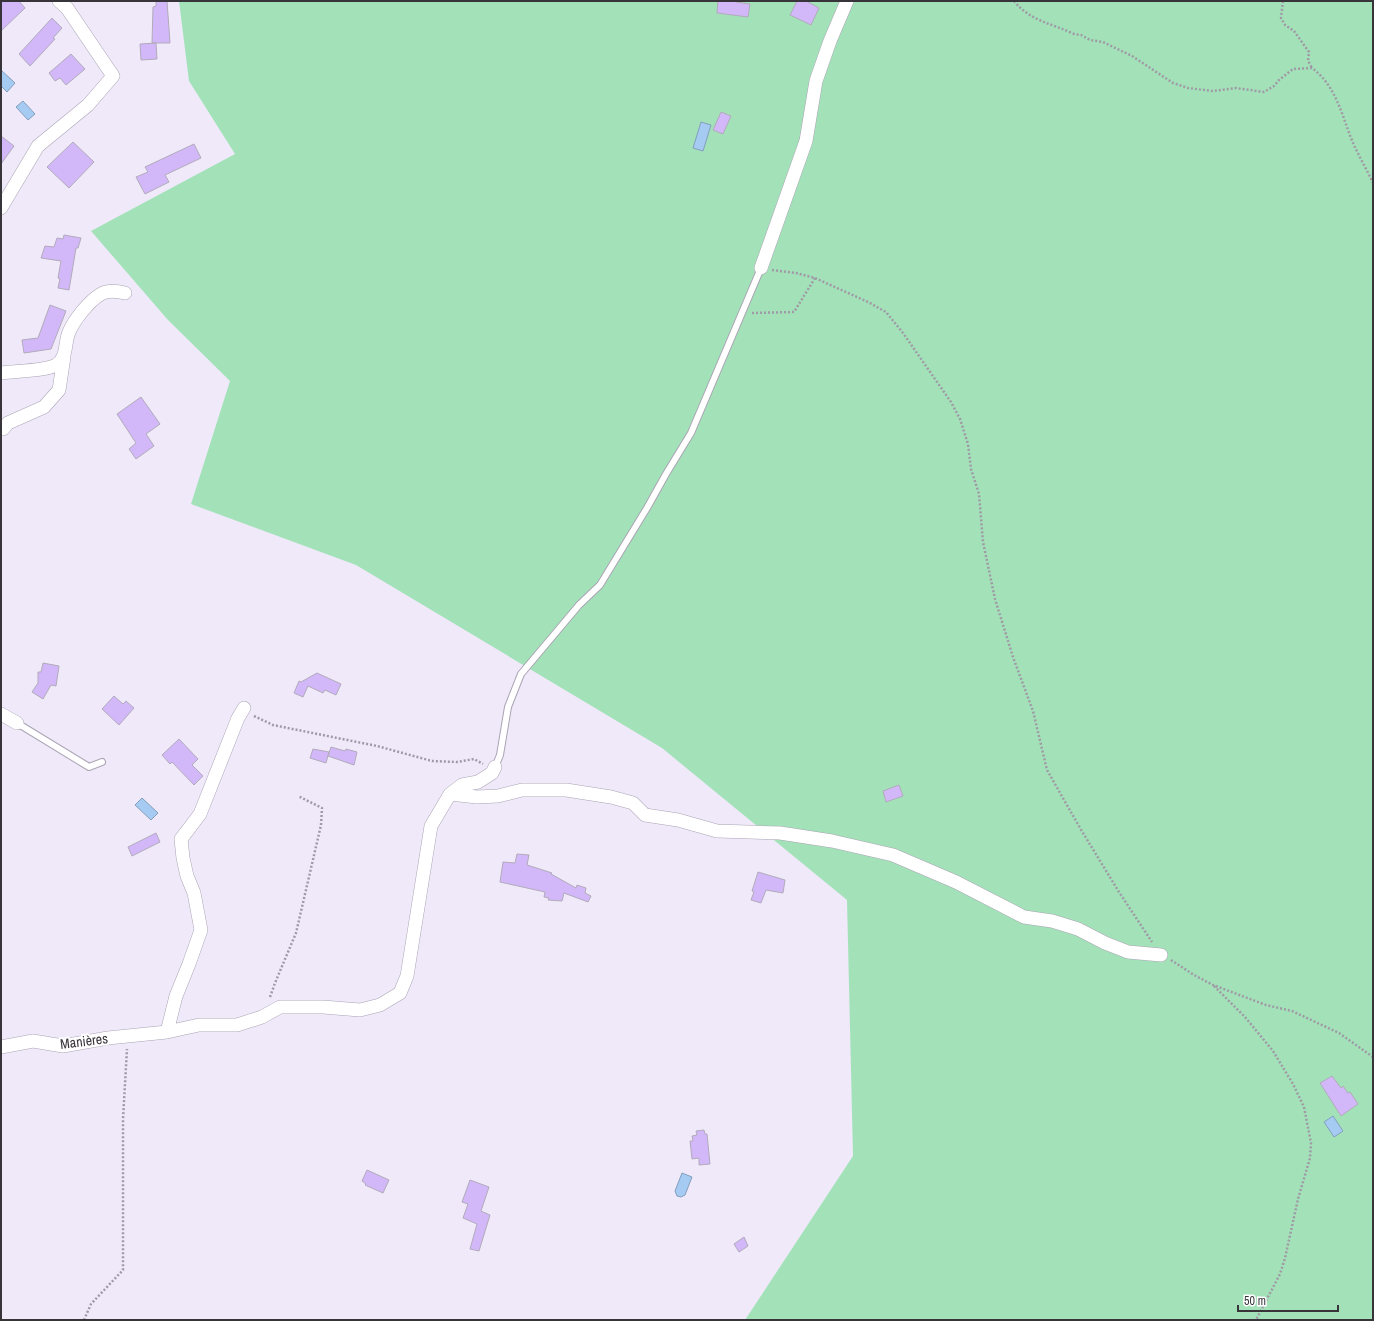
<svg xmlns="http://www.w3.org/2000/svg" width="1374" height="1321" viewBox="0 0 1374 1321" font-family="'Archivo Narrow',sans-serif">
<rect width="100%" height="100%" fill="#efe9fa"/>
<!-- green -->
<path fill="#a3e2b9" d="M 179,1 L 1373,1 L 1373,1320 L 745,1320 L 853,1156 L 847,900 L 662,748 L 356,565 L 191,504 L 230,381 L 168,320 L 91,231 L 235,154 L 189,81 Z"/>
<!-- water -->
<path fill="#a5cbf3" stroke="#849ebc" d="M 1,70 L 15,83 L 7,92 L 1,86 Z
M 23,101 L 35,114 L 28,120 L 16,107 Z
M 701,122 L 711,125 L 703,151 L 693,148 Z
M 142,798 L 158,813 L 151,820 L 135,805 Z
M 1333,1116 L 1343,1131 L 1334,1137 L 1324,1122 Z
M 682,1173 L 692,1177 L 685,1195 L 681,1197 L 677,1196 L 675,1191 Z"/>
<!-- building -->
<path fill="#d3b8f9" stroke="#b1abba" d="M 1,1 L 19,1 L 25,8 L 1,31 Z
M 156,1 L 167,1 L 170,43 L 152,43 L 153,7 L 156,6 Z
M 718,1 L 736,1 L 736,2 L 750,4 L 748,17 L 717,13 Z
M 797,1 L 806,1 L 819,8 L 811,25 L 790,15 Z
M 52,18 L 62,28 L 53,38 L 55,39 L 30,66 L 19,54 Z
M 156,43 L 157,59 L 141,60 L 140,44 Z
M 71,54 L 85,69 L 66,85 L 60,78 L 55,81 L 49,73 Z
M 721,112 L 731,116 L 723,134 L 713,130 Z
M 1,136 L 14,146 L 1,164 Z
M 73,142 L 94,162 L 69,188 L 47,167 Z
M 194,144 L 201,158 L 165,175 L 169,182 L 145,194 L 136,177 L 148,172 L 145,167 Z
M 64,235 L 81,238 L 78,248 L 76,248 L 69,290 L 58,288 L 60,279 L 58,278 L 61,261 L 41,258 L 45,246 L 54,247 L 57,238 L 63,239 Z
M 50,305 L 66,311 L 51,349 L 24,353 L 22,340 L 38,338 Z
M 141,397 L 160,424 L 146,434 L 154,446 L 136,459 L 129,449 L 136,443 L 117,414 Z
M 43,663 L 59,666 L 56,686 L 51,685 L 43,699 L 32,692 L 38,683 L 38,672 L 41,672 Z
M 317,673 L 341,684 L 336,695 L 325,690 L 323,693 L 308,686 L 303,697 L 294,693 L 299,681 L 301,682 Z
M 114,696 L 123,704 L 126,701 L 134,708 L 119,725 L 102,709 Z
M 179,739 L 198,759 L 192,765 L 203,776 L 194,785 L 172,762 L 170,764 L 162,755 Z
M 331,747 L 345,751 L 346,749 L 357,752 L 354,765 L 328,756 Z
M 313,749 L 329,752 L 326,763 L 310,758 Z
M 899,785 L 903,796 L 886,802 L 883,791 Z
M 156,833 L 160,842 L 132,856 L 128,847 Z
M 517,854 L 529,855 L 527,865 L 552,873 L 551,874 L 576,888 L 577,885 L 586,888 L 585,893 L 591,896 L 588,902 L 564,893 L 562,901 L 548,900 L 549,898 L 544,897 L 545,892 L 500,882 L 503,862 L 515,863 Z
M 758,872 L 785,880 L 783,893 L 766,890 L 761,903 L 751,900 L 754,892 L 752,891 Z
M 1332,1076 L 1341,1088 L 1343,1086 L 1348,1093 L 1350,1092 L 1358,1104 L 1341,1116 L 1320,1083 Z
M 704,1130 L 705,1134 L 707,1134 L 710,1164 L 699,1165 L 699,1158 L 692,1159 L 690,1141 L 693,1141 L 692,1136 L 697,1135 L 696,1131 Z
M 367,1170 L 389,1180 L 383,1193 L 365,1185 L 366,1184 L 362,1181 Z
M 470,1180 L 489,1187 L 481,1211 L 490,1215 L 479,1251 L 470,1249 L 477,1224 L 463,1218 L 468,1204 L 462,1202 Z
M 744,1237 L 748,1246 L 739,1252 L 734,1244 Z"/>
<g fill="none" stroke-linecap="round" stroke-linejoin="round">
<!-- service casing -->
<g stroke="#aaa4b4" stroke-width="8">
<path id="service" d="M 17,723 L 89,767 L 102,762
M 495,767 L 500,755 L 508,707 L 521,674 L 579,605 L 600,585 L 647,508 L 666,474 L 691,433 L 761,268"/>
</g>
<!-- minor casing -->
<g stroke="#aaa4b4" stroke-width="14">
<path id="minor" d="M 1,208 L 38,146 L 88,105 L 113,76 L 67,8 L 59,1
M 761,268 L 806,141 L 816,81 L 830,41 L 847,1
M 1,373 C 14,371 46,371 56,365 C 68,357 64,344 69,332 C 74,320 89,301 101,294 C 108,290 117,291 125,293
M 3,429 L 8,423 L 44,407 L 59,390 L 64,357
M 1,714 L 17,723
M 450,794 L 477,797 L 498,796 L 522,790 L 566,790 L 611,797 L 633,803 L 645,815 L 678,820 L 717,831 L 780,833 L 832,841 L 893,855 L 956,882 L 1024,917 L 1052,921 L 1078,929 L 1105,943 L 1128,952 L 1161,955
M 167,1032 L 176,996 L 189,964 L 201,930 L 194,893 L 187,876 L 183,858 L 181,839 L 200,814 L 238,718 L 244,708
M 1,1047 L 33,1041 L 63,1046 L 108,1038 L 167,1032 L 199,1025 L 237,1025 L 262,1017 L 280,1007 L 323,1007 L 360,1010 L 380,1005 L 400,993 L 407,976 L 431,826 L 450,794 L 462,785 L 478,782 L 492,773 L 495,767"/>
</g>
<!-- path -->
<path stroke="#9f9aa6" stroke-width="2.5" stroke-dasharray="2 2" stroke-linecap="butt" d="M 1014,1 C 1030,21 1051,23 1074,34 L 1081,35 L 1090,40 L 1103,42 L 1132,56 L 1173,83 L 1188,88 L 1212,91 L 1236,88 L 1264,92 L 1274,86 L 1279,80 L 1293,69 L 1312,68 C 1335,85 1341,112 1351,138 C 1357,153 1366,168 1373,183
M 1283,1 L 1281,18 L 1285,25 L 1294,31 L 1309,52 L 1308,61 L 1312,68
M 772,270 L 796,273 L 815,278 L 868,302 L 886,312 L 903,333 L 951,402 L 960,419 L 968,444 L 971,469 L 979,494 L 983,542 L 995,599 L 1013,657 L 1033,711 L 1047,770 L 1080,828 L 1119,892 L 1152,942
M 752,313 L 794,312 L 815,278
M 254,716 L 273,725 L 377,746 L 432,761 L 457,762 L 474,759 L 483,764
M 1171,960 L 1194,975 L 1213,985 L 1266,1005 L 1292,1011 L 1339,1033 L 1373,1057
M 1214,986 L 1245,1017 L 1273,1051 L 1293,1084 L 1304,1107 L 1311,1143 L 1310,1158 L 1298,1199 L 1285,1258 L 1280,1274 L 1256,1320
M 270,997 L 275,983 L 296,933 L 321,825 L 322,808 L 298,796
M 84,1320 L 91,1304 L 123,1270 L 123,1119 L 127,1049"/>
<!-- service -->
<use href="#service" stroke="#fff" stroke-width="6"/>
<!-- minor -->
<use href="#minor" stroke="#fff" stroke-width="13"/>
</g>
<g text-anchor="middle" stroke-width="4" stroke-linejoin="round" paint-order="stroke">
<!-- street labels -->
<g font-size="14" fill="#37343a" stroke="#fff">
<text transform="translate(84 1041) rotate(-7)" y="5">Manières</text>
</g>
</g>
<!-- border -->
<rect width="1374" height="1321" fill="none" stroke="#37343a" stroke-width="4"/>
<!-- scale -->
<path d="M1238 1305v6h100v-6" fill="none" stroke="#37343a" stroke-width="2"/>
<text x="1244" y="1305" font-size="12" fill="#37343a" stroke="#ffffff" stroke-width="3" paint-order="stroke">50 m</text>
</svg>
